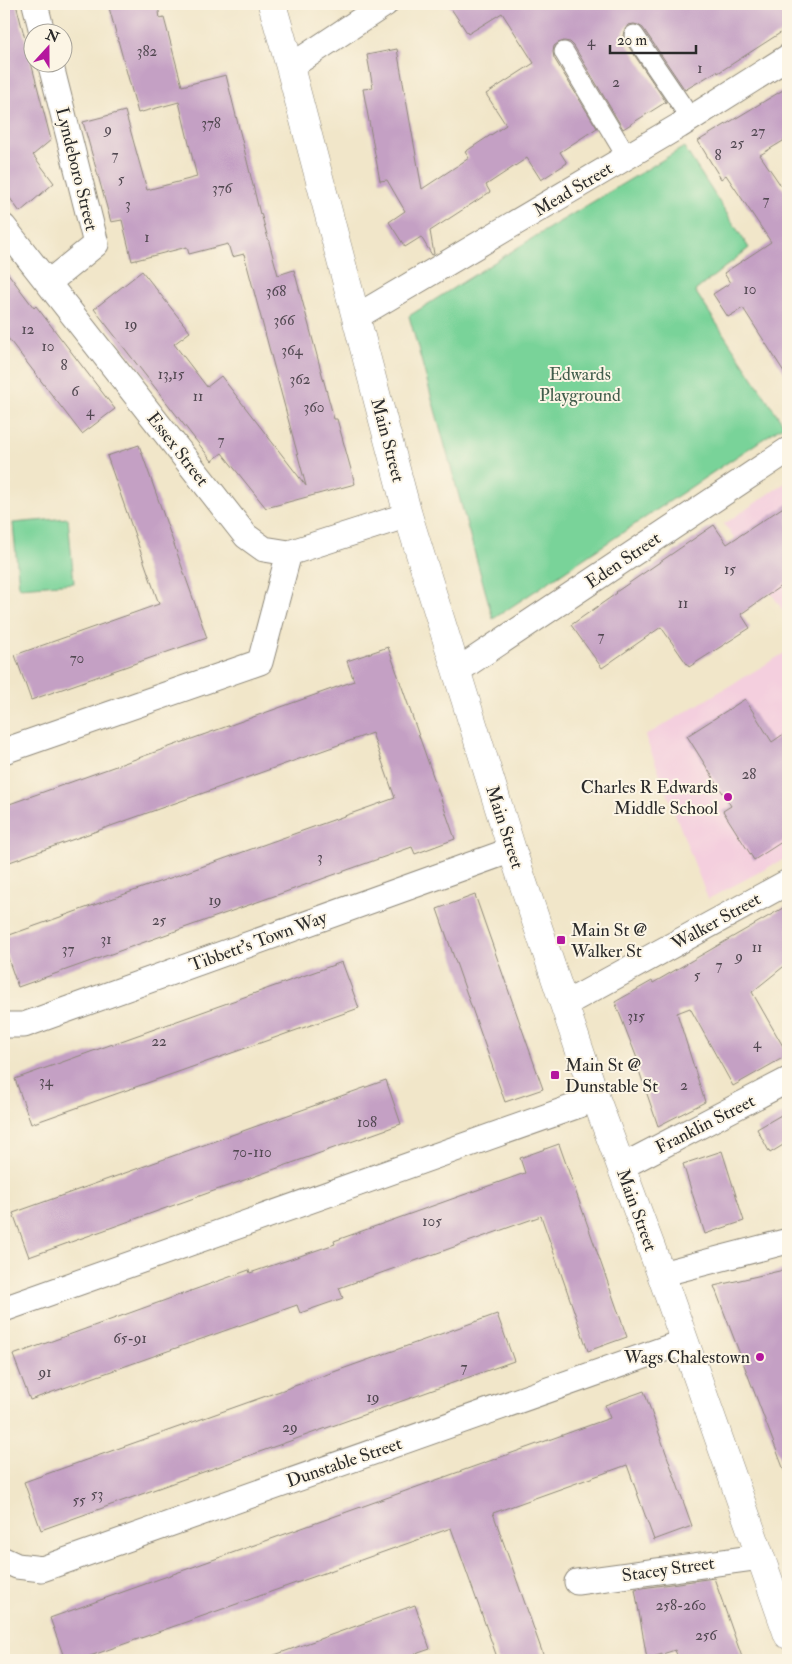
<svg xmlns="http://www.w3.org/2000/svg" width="792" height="1664" viewBox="0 0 792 1664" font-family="'IM FELL Double Pica',serif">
<rect width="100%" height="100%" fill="#fcf5e5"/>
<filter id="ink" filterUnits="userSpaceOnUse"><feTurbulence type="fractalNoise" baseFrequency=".02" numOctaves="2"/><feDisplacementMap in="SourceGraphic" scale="10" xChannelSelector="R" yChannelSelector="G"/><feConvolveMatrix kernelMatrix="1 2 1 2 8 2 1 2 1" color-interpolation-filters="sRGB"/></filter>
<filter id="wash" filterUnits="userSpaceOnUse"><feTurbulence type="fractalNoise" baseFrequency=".0096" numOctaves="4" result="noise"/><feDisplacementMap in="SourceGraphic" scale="20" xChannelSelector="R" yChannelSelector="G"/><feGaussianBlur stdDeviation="1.12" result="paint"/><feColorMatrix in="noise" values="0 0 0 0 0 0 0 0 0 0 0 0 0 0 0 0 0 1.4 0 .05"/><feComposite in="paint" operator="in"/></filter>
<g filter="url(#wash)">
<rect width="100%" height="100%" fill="#f1e6c9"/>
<!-- built -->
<path fill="#f4cfde" d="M 788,481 L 788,618 L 724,524 Z
M 788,651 L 788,857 L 708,899 L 645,736 Z"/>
<!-- green -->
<path fill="#79d399" stroke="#527f62" d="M 684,147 L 749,248 L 695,291 L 784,425 L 493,619 L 409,316 L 536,236 Z
M 68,518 L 74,583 L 19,587 L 13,523 Z"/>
<g id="blocks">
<!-- building -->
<path fill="#c4a0c4" d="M 4,4 L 16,4 L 51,140 L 33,155 L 54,183 L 20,212 L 4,190 Z
M 108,4 L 158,4 L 160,19 L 164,18 L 182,86 L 226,75 L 260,214 L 261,213 L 278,275 L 294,270 L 334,419 L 337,419 L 355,484 L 266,508 L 222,453 L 212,461 L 94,309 L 142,271 L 190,332 L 174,344 L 207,387 L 221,376 L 306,486 L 244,254 L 232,257 L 228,244 L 189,254 L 187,247 L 132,261 L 122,220 L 111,222 L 83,122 L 125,111 L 147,190 L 197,177 L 179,102 L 138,113 Z
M 448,4 L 788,4 L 788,28 L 718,73 L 717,71 L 685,90 L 643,28 L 638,25 L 634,24 L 628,25 L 624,31 L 623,36 L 625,41 L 666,102 L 623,129 L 574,46 L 570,42 L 564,41 L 558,43 L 554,46 L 553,52 L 554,58 L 597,128 L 560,152 L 567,163 L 541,180 L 527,158 L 486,185 L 490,192 L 430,231 L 434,254 L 432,255 L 421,237 L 405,247 L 389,222 L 405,211 L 387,180 L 380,181 L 363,89 L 373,88 L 367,55 L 397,49 L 422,189 L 469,158 L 465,152 L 506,125 L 486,94 L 534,63 L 502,13 L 468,34 Z
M 788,87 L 788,138 L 760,155 L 788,196 L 788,378 L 743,308 L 728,317 L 713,294 L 730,283 L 724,273 L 771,242 L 726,175 L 721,179 L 698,141 Z
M 4,268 L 34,308 L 36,306 L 115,409 L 82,434 L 4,333 Z
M 139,445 L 207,638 L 31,700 L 15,655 L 159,604 L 107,456 Z
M 788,504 L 788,581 L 741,614 L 750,628 L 689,667 L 661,627 L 602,668 L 571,625 L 617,593 L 616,592 L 714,525 L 727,544 Z
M 388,647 L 455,839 L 415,854 L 412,847 L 18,987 L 4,947 L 4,937 L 395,798 L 372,733 L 4,864 L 4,806 L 354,681 L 347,661 Z
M 745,699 L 772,742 L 788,731 L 788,838 L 754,860 L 723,811 L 731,806 L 687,736 Z
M 475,895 L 543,1089 L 505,1102 L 437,909 Z
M 788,905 L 788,963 L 752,992 L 788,1055 L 733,1086 L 690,1008 L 677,1013 L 705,1102 L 658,1126 L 636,1062 L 638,1061 L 615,1002 L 652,981 L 653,983 Z
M 342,962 L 359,1008 L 31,1124 L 15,1079 Z
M 386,1080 L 401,1124 L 29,1257 L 13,1213 Z
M 788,1111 L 788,1142 L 770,1153 L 757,1129 Z
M 559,1144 L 627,1337 L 588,1351 L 541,1216 L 339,1288 L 343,1298 L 300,1313 L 297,1305 L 30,1400 L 13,1355 L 249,1270 L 250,1273 L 335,1244 L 334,1241 L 525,1173 L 520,1158 Z
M 722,1151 L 744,1221 L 705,1234 L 683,1164 Z
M 788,1269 L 788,1478 L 787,1478 L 714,1286 Z
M 497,1314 L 514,1361 L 41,1530 L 24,1482 Z
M 644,1391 L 692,1526 L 654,1540 L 627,1465 L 493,1513 L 545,1660 L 498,1660 L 451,1528 L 79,1660 L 65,1660 L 50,1618 L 610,1418 L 605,1405 Z
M 714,1578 L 743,1660 L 679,1660 L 675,1650 L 647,1659 L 635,1589 Z
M 415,1605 L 430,1649 L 398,1660 L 270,1660 L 269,1657 Z"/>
</g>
</g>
<g filter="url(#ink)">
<use href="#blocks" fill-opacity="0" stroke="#8e887a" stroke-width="1"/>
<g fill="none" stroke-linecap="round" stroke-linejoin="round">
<!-- pedestrian casing -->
<g stroke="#8e887a" stroke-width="21">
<path id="pedestrian" d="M 634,35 L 691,119
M 564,52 L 627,157"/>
</g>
<!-- minor casing -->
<g stroke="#8e887a" stroke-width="27">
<path id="minor" d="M 35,4 L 42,32
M 290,67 L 385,4
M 4,227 L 246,536 L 264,549 L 289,553 L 408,515
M 48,283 L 96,244 L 50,62
M 356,317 L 679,126 L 788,57
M 457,671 L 788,450
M 4,751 L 260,662 L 289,553
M 565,1004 L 788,882
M 4,1025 L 24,1025 L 512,850
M 621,1167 L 788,1080
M 661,1274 L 788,1241
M 4,1309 L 596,1099
M 4,1560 L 17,1566 L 42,1569 L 684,1342
M 577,1582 L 760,1557"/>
</g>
<!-- secondary casing -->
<g stroke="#8e887a" stroke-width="29">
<path id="secondary" d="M 272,4 L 290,67 L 408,515 L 512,850 L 596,1099 L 661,1274 L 788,1635"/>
</g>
<!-- pedestrian -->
<use href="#pedestrian" stroke="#fff" stroke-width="19"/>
<!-- minor -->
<use href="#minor" stroke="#fff" stroke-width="25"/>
<!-- secondary -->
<use href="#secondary" stroke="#fff" stroke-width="28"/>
</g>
</g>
<!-- markers -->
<g fill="#b5179e" stroke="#fcf5e5" stroke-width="2">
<circle cx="728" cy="797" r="5"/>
<rect x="556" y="935" width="10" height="10" rx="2.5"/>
<rect x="550" y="1070" width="10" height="10" rx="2.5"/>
<circle cx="760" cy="1357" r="5"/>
</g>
<g text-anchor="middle" stroke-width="4" stroke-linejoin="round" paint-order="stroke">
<!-- number labels -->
<g font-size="15" fill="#514851">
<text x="591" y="46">4</text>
<text x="147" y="56">382</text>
<text x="700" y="73">1</text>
<text x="616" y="87">2</text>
<text x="211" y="128">378</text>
<text x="108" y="134">9</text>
<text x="758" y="136">27</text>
<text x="737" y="148">25</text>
<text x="115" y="160">7</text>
<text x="718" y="160">8</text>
<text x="121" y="184">5</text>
<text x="222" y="193">376</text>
<text x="766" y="205">7</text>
<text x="128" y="209">3</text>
<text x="147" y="242">1</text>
<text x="750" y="294">10</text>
<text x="276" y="296">368</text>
<text x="284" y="325">366</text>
<text x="131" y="329">19</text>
<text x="28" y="334">12</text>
<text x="48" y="351">10</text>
<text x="292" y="355">364</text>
<text x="64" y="370">8</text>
<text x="171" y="379">13,15</text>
<text x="300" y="384">362</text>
<text x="75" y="396">6</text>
<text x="198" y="401">11</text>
<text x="314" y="412">360</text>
<text x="90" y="416">4</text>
<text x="221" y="445">7</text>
<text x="730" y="574">15</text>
<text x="683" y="608">11</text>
<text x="601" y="641">7</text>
<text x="77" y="663">70</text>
<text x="749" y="779">28</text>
<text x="320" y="862">3</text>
<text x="215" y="905">19</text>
<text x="159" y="925">25</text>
<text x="106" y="944">31</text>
<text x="757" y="952">11</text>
<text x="68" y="954">37</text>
<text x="739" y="961">9</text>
<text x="719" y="970">7</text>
<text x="697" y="980">5</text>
<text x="636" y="1021">315</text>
<text x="159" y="1046">22</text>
<text x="757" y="1048">4</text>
<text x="46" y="1086">34</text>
<text x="684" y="1090">2</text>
<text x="367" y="1127">108</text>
<text x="252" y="1157">70-110</text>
<text x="432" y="1226">105</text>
<text x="130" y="1343">65-91</text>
<text x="464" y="1372">7</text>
<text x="45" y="1377">91</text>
<text x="373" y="1402">19</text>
<text x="290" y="1432">29</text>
<text x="97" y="1499">53</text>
<text x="79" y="1505">55</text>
<text x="681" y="1610">258-260</text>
<text x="706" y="1640">256</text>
</g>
<!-- street labels -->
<g font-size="18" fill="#2b2b2b" stroke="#fcf5e5">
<text transform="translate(77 169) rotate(76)" y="6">Lyndeboro Street</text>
<text transform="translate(573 189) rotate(-31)" y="6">Mead Street</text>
<text transform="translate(388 440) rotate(75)" y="6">Main Street</text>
<text transform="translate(178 449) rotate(52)" y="6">Essex Street</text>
<text transform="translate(623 560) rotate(-34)" y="6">Eden Street</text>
<text transform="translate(505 827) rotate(72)" y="6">Main Street</text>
<text transform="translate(716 921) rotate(-29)" y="6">Walker Street</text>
<text transform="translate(258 941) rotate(-20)" y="6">Tibbett's Town Way</text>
<text transform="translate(705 1124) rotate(-27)" y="6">Franklin Street</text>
<text transform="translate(637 1210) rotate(70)" y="6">Main Street</text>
<text transform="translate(344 1462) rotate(-19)" y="6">Dunstable Street</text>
<text transform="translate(668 1569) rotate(-8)" y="6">Stacey Street</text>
</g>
<!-- park labels -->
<g font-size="18" fill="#425d4c" stroke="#fcf5e5">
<text x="580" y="380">Edwards<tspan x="580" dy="21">Playground</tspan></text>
</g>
<!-- poi labels -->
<g font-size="18" fill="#2b2b2b" stroke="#fcf5e5" text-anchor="end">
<text x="718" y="793">Charles R Edwards<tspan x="718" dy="21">Middle School</tspan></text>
<text x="571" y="936" text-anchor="start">Main St @<tspan x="571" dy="21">Walker St</tspan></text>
<text x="565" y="1071" text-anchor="start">Main St @<tspan x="565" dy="21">Dunstable St</tspan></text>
<text x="750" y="1363">Wags Chalestown</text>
</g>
</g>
<!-- margin -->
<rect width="792" height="1664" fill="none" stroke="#fcf5e5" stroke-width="20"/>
<!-- north arrow -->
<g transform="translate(48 48) rotate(21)"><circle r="24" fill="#fcf5e5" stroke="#a8a49b"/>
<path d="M0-4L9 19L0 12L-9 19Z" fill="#b5179e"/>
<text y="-8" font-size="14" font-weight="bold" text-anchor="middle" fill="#2b2b2b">N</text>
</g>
<!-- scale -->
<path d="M610 45v8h86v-8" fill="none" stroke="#2b2b2b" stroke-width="2.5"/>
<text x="617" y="45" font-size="15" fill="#2b2b2b" stroke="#fcf5e5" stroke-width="4" paint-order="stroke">20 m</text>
</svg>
